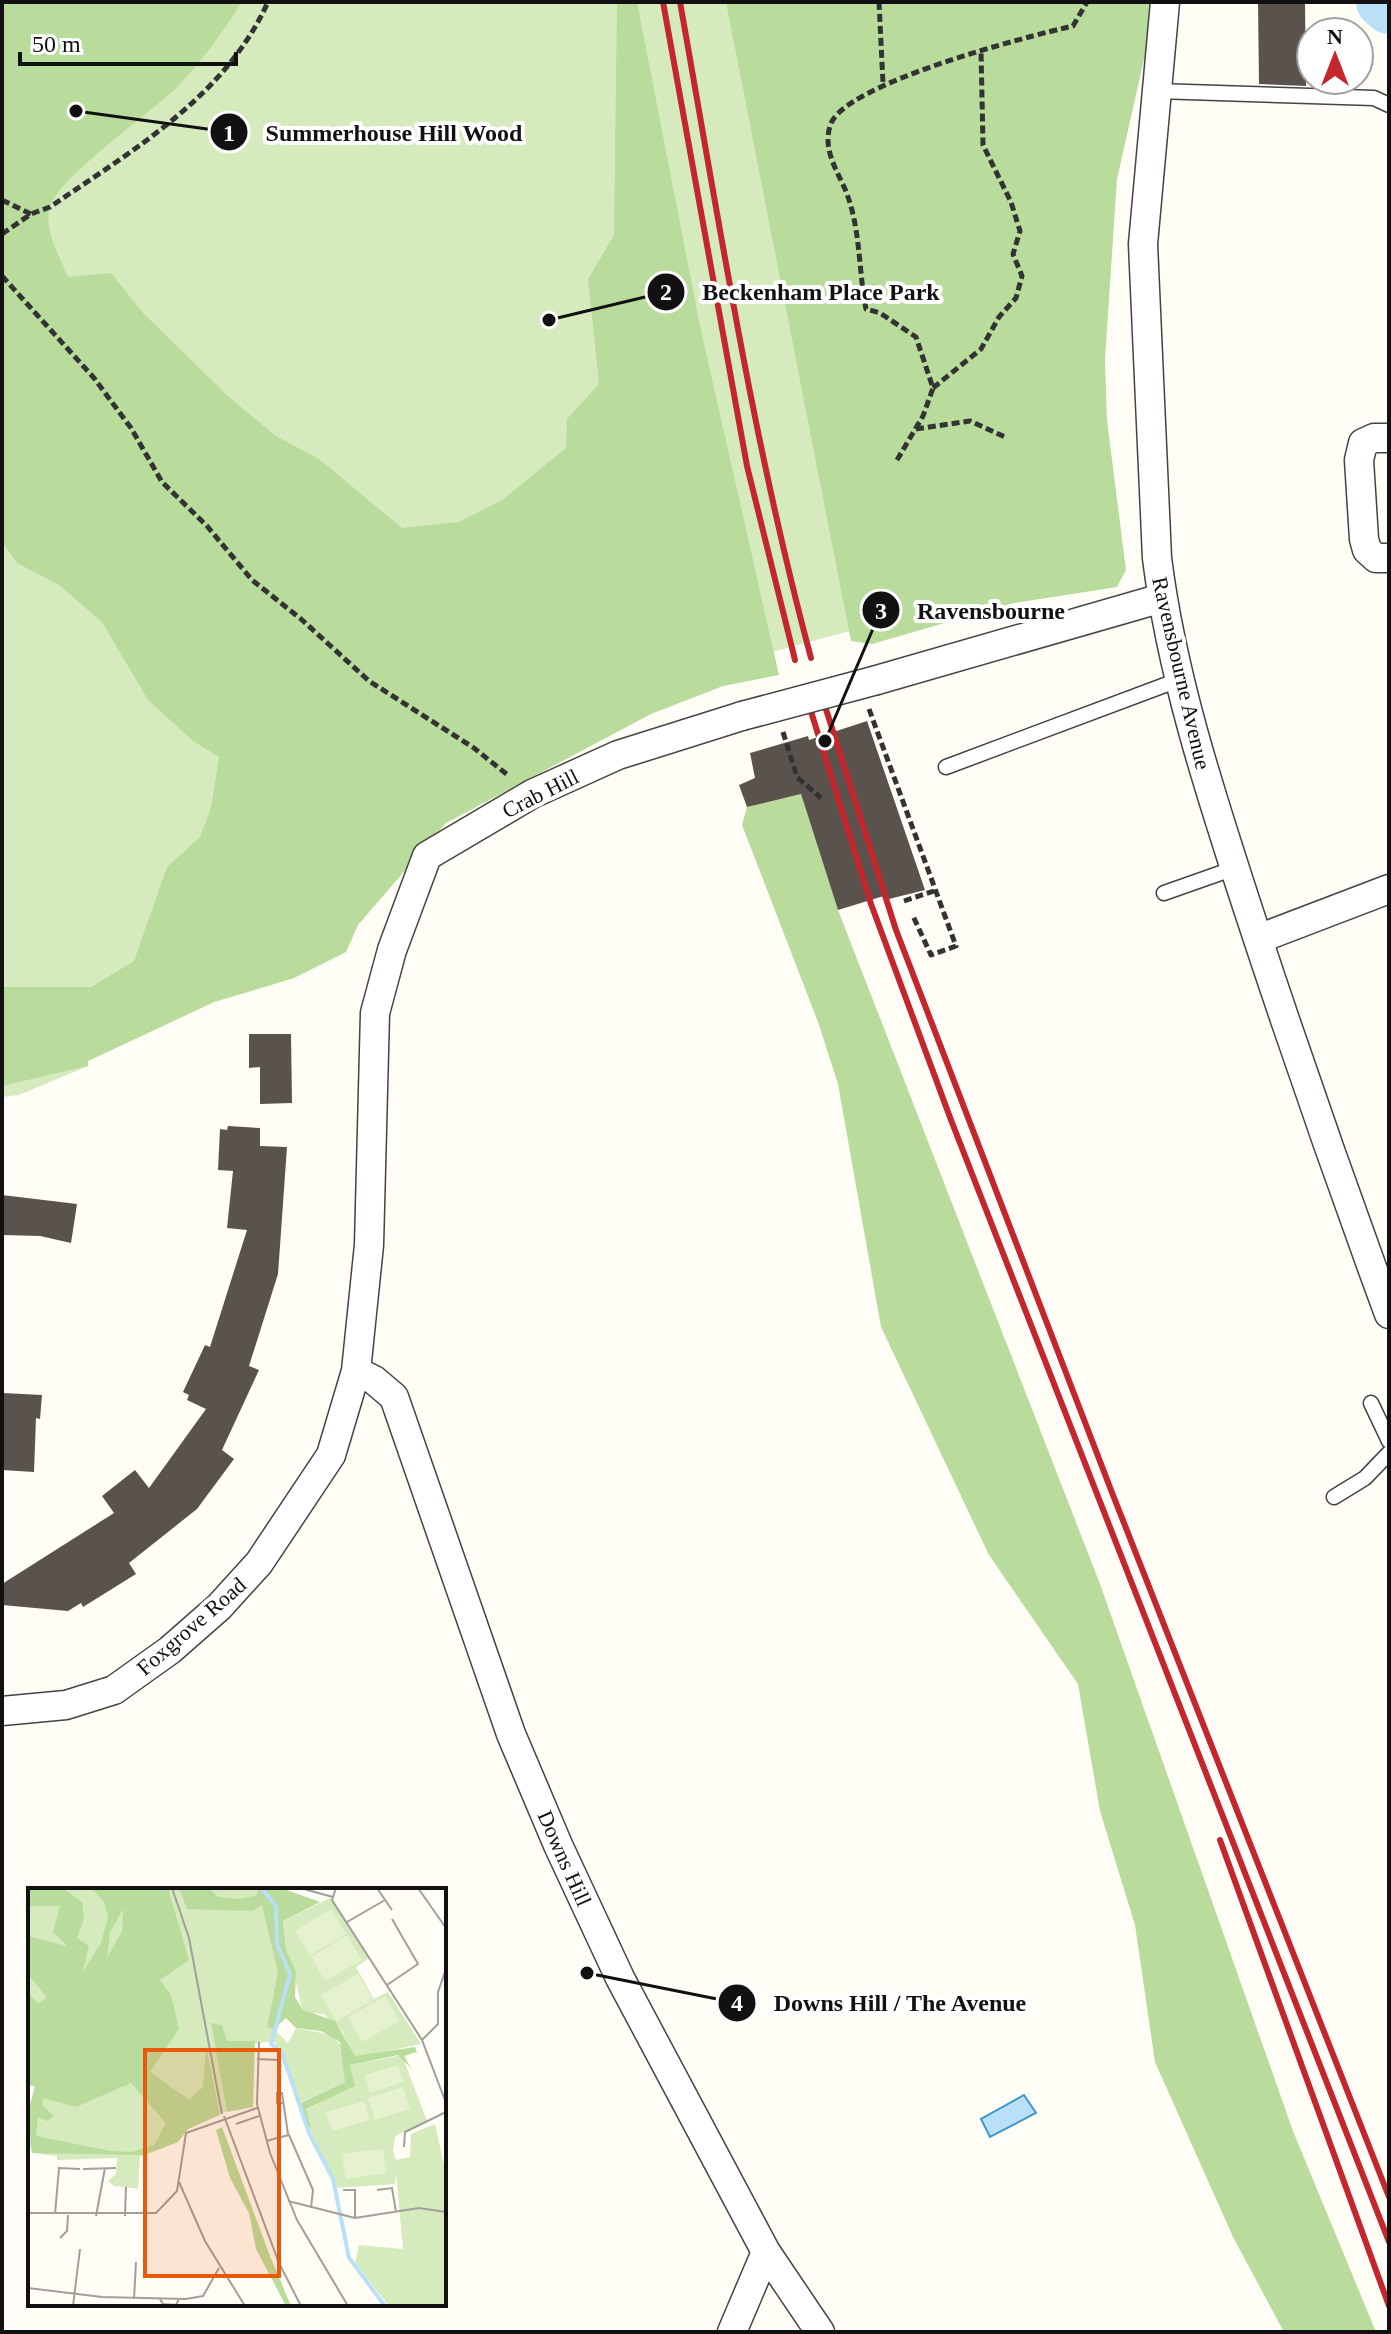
<svg xmlns="http://www.w3.org/2000/svg" width="1391" height="2334" viewBox="0 0 1391 2334" font-family="'Times New Roman',serif">
<rect width="100%" height="100%" fill="#fffdf5"/>
<!-- green -->
<path fill="#d5ebbd" d="M 2,2 L 1106,2 L 861,628 L 672,679 L 531,733 L 294,978 L 214,1002 L 88,1061 L 88,1066 L 19,1095 L 2,1097 Z"/>
<!-- forest -->
<path fill="#b9dc9c" d="M 2,2 L 242,2 C 222,33 201,63 175,89 C 148,115 59,177 50,207 C 43,229 60,257 68,277 L 111,273 L 143,313 L 229,397 L 276,436 L 319,459 L 402,528 L 459,522 L 502,500 L 566,448 L 567,419 L 599,384 L 588,279 L 614,235 L 617,2 L 637,2 L 700,326 L 779,675 L 723,686 L 651,714 L 446,823 L 358,925 L 346,952 L 294,978 L 214,1002 L 88,1061 L 88,1066 L 2,1086 L 4,987 L 91,987 L 134,961 L 167,867 L 200,837 L 211,808 L 219,757 L 193,741 L 148,700 L 102,622 L 59,585 L 17,563 L 2,542 Z
M 726,2 L 1152,2 L 1147,46 L 1117,179 L 1105,359 L 1107,420 L 1126,570 L 1117,587 L 1014,603 L 872,644 L 851,641 Z
M 801,794 L 838,910 L 1100,1584 L 1293,2131 L 1376,2332 L 1284,2332 L 1233,2237 L 1155,2062 L 1135,1925 L 1100,1811 L 1078,1684 L 989,1555 L 881,1327 L 838,1084 L 818,1022 L 742,825 L 747,807 Z"/>
<!-- water -->
<path fill="#b9e0f7" stroke="#3f96cf" stroke-width="2" d="M 1024,2095 L 1036,2113 L 990,2137 L 981,2119 Z"/>
<g fill="none" stroke-linecap="round" stroke-linejoin="round">
<!-- river -->
<path stroke="#b9e0f7" stroke-width="52" d="M 1382,2 L 1389,8"/>
</g>
<!-- building -->
<path fill="#5a524d" d="M 1258,2 L 1305,2 L 1306,86 L 1259,84 Z
M 867,721 L 925,890 L 889,899 L 887,895 L 838,910 L 801,794 L 747,807 L 739,785 L 755,778 L 750,753 L 808,736 L 809,740 Z
M 249,1034 L 291,1034 L 292,1103 L 260,1104 L 260,1067 L 249,1068 Z
M 228,1126 L 260,1128 L 260,1146 L 287,1147 L 278,1274 L 249,1366 L 259,1370 L 222,1450 L 234,1459 L 197,1509 L 129,1563 L 136,1574 L 83,1607 L 81,1603 L 68,1611 L 2,1605 L 2,1584 L 114,1513 L 102,1496 L 135,1470 L 149,1488 L 206,1409 L 187,1400 L 189,1395 L 183,1392 L 205,1345 L 210,1347 L 247,1230 L 227,1228 L 233,1171 L 218,1170 L 220,1129 L 227,1130 Z
M 2,1195 L 77,1204 L 71,1243 L 40,1236 L 2,1235 Z
M 3,1393 L 42,1395 L 40,1419 L 36,1418 L 34,1472 L 2,1470 Z"/>
<g fill="none" stroke-linecap="round" stroke-linejoin="round">
<!-- service casing -->
<g stroke="#444" stroke-width="17">
<path id="service" d="M 1157,91 L 1374,98 L 1389,105
M 946,767 L 1181,679
M 1164,893 L 1235,868
M 1371,1403 L 1389,1441
M 1334,1497 L 1365,1478 L 1389,1453"/>
</g>
<!-- minor casing -->
<g stroke="#444" stroke-width="31">
<path id="minor" d="M 1165,2 L 1143,244 L 1157,558 C 1172,677 1210,792 1247,906 C 1292,1043 1339,1178 1389,1314
M 1389,438 L 1374,438 L 1363,443 L 1359,460 L 1364,539 L 1367,550 L 1376,558 L 1389,558
M 877,680 L 1162,598
M 1258,939 L 1389,889
M 356,1371 L 374,1380 L 394,1397 L 511,1734 L 558,1845 L 620,1978 L 766,2252 L 820,2332
M 2,1711 L 66,1705 L 114,1690 L 170,1650 L 219,1607 L 259,1563 L 331,1455 L 356,1371 L 369,1245 L 375,1013 L 392,950 L 427,856 L 532,794 L 618,755 L 742,716
M 732,2332 L 766,2252"/>
</g>
<!-- path -->
<path stroke="#333" stroke-width="5" stroke-dasharray="8 4" stroke-linecap="butt" d="M 879,2 L 883,83
M 2,200 L 31,214
M 2,234 L 31,214 L 50,207 C 133,150 225,97 268,2
M 2,276 L 94,378 L 131,428 L 162,482 L 207,526 L 252,580 L 301,619 L 369,681 L 474,748 L 509,776
M 933,388 L 981,349 L 999,317 L 1016,298 L 1022,276 L 1013,254 L 1020,231 L 1011,202 L 983,145 L 981,50
M 916,429 L 970,421 L 1005,437
M 897,460 L 923,416 L 933,388 L 916,337 L 880,313 L 866,309 C 858,268 861,228 845,189 C 836,169 823,149 830,126 C 841,84 1029,36 1073,26 L 1087,2
M 869,709 L 956,946 L 931,955 L 913,916
M 783,732 L 797,777 L 821,798
M 904,901 L 934,891"/>
<!-- service -->
<use href="#service" stroke="#fff" stroke-width="14"/>
<!-- minor -->
<use href="#minor" stroke="#fff" stroke-width="28"/>
<!-- rail -->
<path stroke="#c4262e" stroke-width="6" d="M 663,2 L 747,466 L 795,660
M 680,2 C 719,221 753,443 811,658
M 818,684 L 896,930 L 1111,1490 L 1389,2197
M 804,689 L 871,904 L 951,1120 L 1389,2242
M 1220,1840 L 1389,2306"/>
<!-- minor-bridge casing -->
<g stroke="#444" stroke-width="31" stroke-linecap="butt">
<path id="minor-bridge" d="M 742,716 L 877,680"/>
</g>
<!-- minor-bridge -->
<use href="#minor-bridge" stroke="#fff" stroke-width="28"/>
</g>
<g text-anchor="middle" stroke-width="8" stroke-linejoin="round" paint-order="stroke">
<!-- street labels -->
<g font-size="22" fill="#111" stroke="#fff">
<text transform="translate(1182 673) rotate(77)" y="8">Ravensbourne Avenue</text>
<text transform="translate(540 793) rotate(-27)" y="8">Crab Hill</text>
<text transform="translate(191 1626) rotate(-41)" y="8">Foxgrove Road</text>
<text transform="translate(565 1858) rotate(66)" y="8">Downs Hill</text>
</g>
</g>
<!-- overview -->
<g transform="translate(28 1888)">
<rect width="418" height="418" fill="#fffdf5"/>
<path d="M 0,0 L 251,0 L 258,61 L 255,33 L 302,10 L 341,70 L 328,79 L 346,111 L 360,104 L 393,156 L 326,170 L 314,143 L 296,126 L 275,125 L 267,90 L 249,144 L 260,155 L 268,140 L 304,147 L 314,159 L 317,194 L 272,215 L 246,153 L 225,156 L 200,223 L 168,233 L 145,256 L 112,269 L 110,301 L 86,298 L 80,293 L 88,286 L 89,270 L 29,272 L 29,268 L 4,265 L 0,252 L 7,198 L 0,197 ZM 374,167 L 399,233 L 367,248 L 365,263 L 368,272 L 382,269 L 383,246 L 407,236 L 418,286 L 418,418 L 361,418 L 327,375 L 331,357 L 375,361 L 368,286 L 367,296 L 309,300 L 274,224 L 326,196 L 322,177 Z" fill="#d5ebbd"/>
<path d="M 0,0 L 34,0 L 54,14 L 56,31 L 49,50 L 61,58 L 54,85 L 73,55 L 80,29 L 76,14 L 64,0 L 140,0 L 161,72 L 132,92 L 143,107 L 151,141 L 122,184 L 161,212 L 175,199 L 178,158 L 192,227 L 160,241 L 150,254 L 115,267 L 4,265 L 0,224 L 7,198 L 0,197 L 0,106 L 10,115 L 19,110 L 0,86 L 0,48 L 39,58 L 25,44 L 32,18 L 0,18 ZM 95,21 L 94,43 L 79,70 L 82,44 ZM 103,195 L 138,235 L 126,257 L 104,264 L 82,263 L 8,248 L 10,229 L 19,233 L 26,228 L 14,217 L 15,210 L 48,219 ZM 151,0 L 181,0 L 190,9 L 212,11 L 229,7 L 230,0 L 253,0 L 292,14 L 255,33 L 258,62 L 268,83 L 267,109 L 275,122 L 307,133 L 327,168 L 387,159 L 389,164 L 376,168 L 383,180 L 370,167 L 322,177 L 327,198 L 278,221 L 283,240 L 279,238 L 273,215 L 317,194 L 312,154 L 293,143 L 268,140 L 258,130 L 246,141 L 239,139 L 250,85 L 234,17 L 224,23 L 159,21 ZM 183,135 L 194,137 L 199,153 L 227,153 L 225,219 L 199,224 ZM 194,239 L 242,368 L 263,418 L 258,418 L 228,361 L 221,325 L 202,290 L 188,242 Z" fill="#b9dc9c" fill-rule="evenodd"/>
<path d="M 303,21 L 318,46 L 282,67 L 267,43 ZM 319,47 L 334,72 L 297,93 L 283,69 ZM 330,86 L 345,112 L 308,133 L 293,107 ZM 357,108 L 371,133 L 334,154 L 320,129 ZM 370,177 L 375,194 L 342,205 L 337,187 ZM 375,199 L 382,221 L 347,232 L 340,210 ZM 336,213 L 341,232 L 304,243 L 298,224 ZM 355,261 L 358,285 L 318,291 L 314,266 Z" fill="#e6f2cf"/>
<path fill="none" stroke="#b9e0f7" stroke-width="4" d="M 233,0 L 248,18 L 249,56 L 262,86 L 243,156 L 254,165 L 281,245 L 305,291 L 321,370 L 357,418"/>
<path fill="none" stroke="#a09f9a" stroke-width="2" d="M 144,0 L 161,50 L 194,226M 272,0 L 305,9M 308,0 L 304,12 L 394,152 L 418,215M 349,0 L 364,22M 390,0 L 418,40M 319,34 L 357,12M 359,97 L 390,76 L 364,31M 394,152 L 410,136 L 410,104 L 418,81M 231,154 L 229,216 L 242,265 L 269,332 L 320,418M 229,171 L 251,172 L 253,179M 255,215 L 249,215 L 249,205 L 254,205 L 260,246M 196,228 L 251,375 L 273,418M 208,236 L 231,228M 238,253 L 261,247 L 285,302 L 283,320M 376,259 L 377,244 L 418,224M 55,281 L 88,280M 151,294 L 177,353 L 217,418M 315,302 L 327,302 L 327,330M 349,302 L 364,300 L 368,324M 260,313 L 327,330 L 391,320 L 418,324M 0,325 L 128,325 L 149,303 L 158,245 L 229,220M 27,326 L 31,280 L 52,281M 68,328 L 77,280M 97,328 L 98,299M 32,350 L 39,343 L 40,327M 0,400 L 74,409 L 158,411 L 175,408 L 191,380M 106,411 L 108,374M 132,411 L 135,416 L 148,417 L 151,411M 45,418 L 52,361"/>
<path fill="#e8590c" fill-opacity="0.15" stroke="#e8590c" stroke-width="4" d="M 117,162 L 251,162 L 251,388 L 117,388 Z"/>
<rect width="418" height="418" fill="none" stroke="#111" stroke-width="4"/>
</g>
<!-- callouts -->
<path fill="none" stroke="#111" stroke-width="3" d="M76 111L229 132M549 320L666 292M825 741L881 610M587 1973L737 2003"/>
<g fill="#111" stroke="#fff" stroke-width="3">
<circle cx="76" cy="111" r="8"/>
<circle cx="549" cy="320" r="8"/>
<circle cx="825" cy="741" r="8"/>
<circle cx="587" cy="1973" r="8"/>
<circle cx="229" cy="132" r="20"/>
<circle cx="666" cy="292" r="20"/>
<circle cx="881" cy="610" r="20"/>
<circle cx="737" cy="2003" r="20"/>
</g>
<g font-size="24" text-anchor="middle" font-weight="bold" fill="#fff">
<text x="229" y="141">1</text>
<text x="666" y="300">2</text>
<text x="881" y="619">3</text>
<text x="737" y="2011">4</text>
</g>
<g font-size="24" text-anchor="middle" font-weight="bold" fill="#111" stroke="#fff" stroke-width="8" stroke-linejoin="round" paint-order="stroke">
<text x="394" y="141">Summerhouse Hill Wood</text>
<text x="821" y="300">Beckenham Place Park</text>
<text x="991" y="619">Ravensbourne</text>
<text x="900" y="2011">Downs Hill / The Avenue</text>
</g>
<!-- border -->
<rect width="1391" height="2334" fill="none" stroke="#111111" stroke-width="8"/>
<!-- north arrow -->
<g transform="translate(1335 56)"><circle r="38" fill="#ffffff" stroke="#a0a0a0" stroke-width="2"/>
<path d="M0-6L14 30L0 20L-14 30Z" fill="#c4262e"/>
<text y="-12" font-size="22" font-weight="bold" text-anchor="middle" fill="#111111">N</text>
</g>
<!-- scale -->
<path d="M20 52v12h216v-12" fill="none" stroke="#111111" stroke-width="4"/>
<text x="32" y="52" font-size="24" fill="#111111" stroke="#ffffff" stroke-width="6" paint-order="stroke">50 m</text>
</svg>
